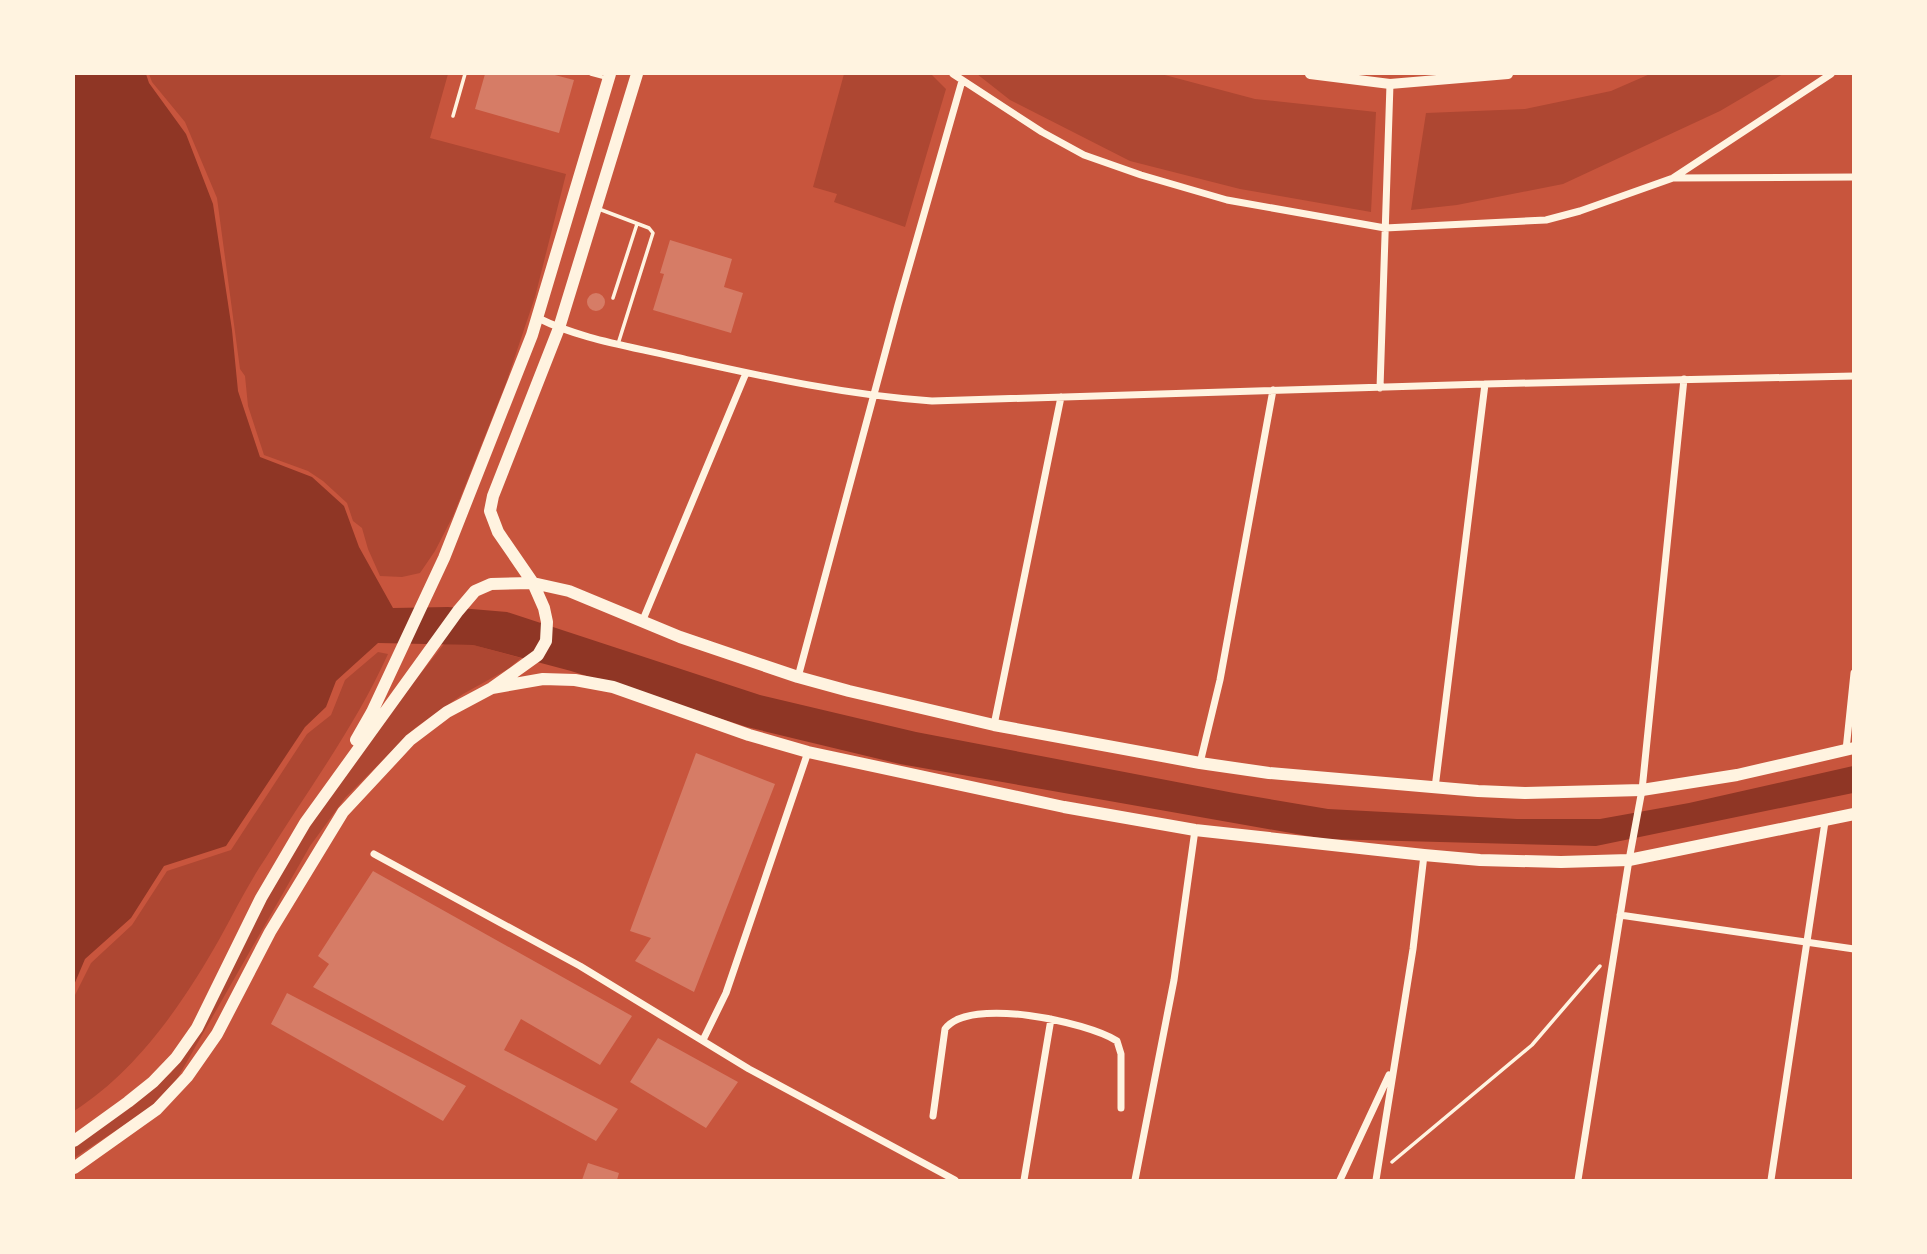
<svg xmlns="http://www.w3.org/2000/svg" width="1927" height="1254" viewBox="0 0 1927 1254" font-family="Ubuntu,sans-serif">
<rect width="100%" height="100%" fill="#c8553d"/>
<!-- green -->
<path fill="#ae4732" d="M 149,74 L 448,74 L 430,138 L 566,174 L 535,297 L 506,383 L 453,516 L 435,551 L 420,573 L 402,577 L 380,576 L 368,549 L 362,528 L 353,521 L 347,503 L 323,481 L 308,471 L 264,455 L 248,406 L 245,376 L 240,369 L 217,198 L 185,122 L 152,82 Z
M 844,74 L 931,74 L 946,89 L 905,227 L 834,202 L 837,194 L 813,187 Z
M 977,74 L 1161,74 L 1255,99 L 1376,112 L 1371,212 L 1240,189 L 1130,161 L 1010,100 Z
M 1650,74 L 1783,74 L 1720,111 L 1563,184 L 1457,205 L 1411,210 L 1426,113 L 1525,109 L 1611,91 Z
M 444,644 L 473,645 L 521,658 L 508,669 L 463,694 L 415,728 L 345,798 L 310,846 L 177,1079 L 150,1108 L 74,1158 L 74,1144 L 171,1073 L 189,1046 L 286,860 L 387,716 Z
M 378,652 L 388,654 C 355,727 307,791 265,859 C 248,884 235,911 220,938 C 184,1002 137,1071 74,1111 L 74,997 L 91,963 L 132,925 L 167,871 L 231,850 L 307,734 L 331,715 L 345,680 Z"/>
<!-- water -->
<path fill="#8f3625" d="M 74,74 L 146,74 L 149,83 L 186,134 L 213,204 L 232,330 L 238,391 L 260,457 L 312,477 L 344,506 L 359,547 L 393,608 L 448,607 L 507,612 L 760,695 L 916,732 L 1234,793 L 1328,809 L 1517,819 L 1600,819 L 1689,803 L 1853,766 L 1853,793 L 1596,846 L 1325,839 L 900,764 L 747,727 L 571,671 L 473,645 L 378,643 L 336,681 L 326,707 L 305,727 L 226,846 L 164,866 L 131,918 L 85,959 L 74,985 Z"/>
<!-- building -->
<path fill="#d67c66" d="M 485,74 L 551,74 L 574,80 L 559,133 L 475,109 Z
M 670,240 L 732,259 L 724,287 L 743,293 L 731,333 L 653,310 L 664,274 L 660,273 Z
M587 302a9 9 0 1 1 18 0a9 9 0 1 1-18 0Z
M 696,753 L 775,784 L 694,992 L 635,961 L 651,938 L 630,931 Z
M 373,871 L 632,1016 L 600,1065 L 521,1019 L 504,1050 L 618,1109 L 596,1141 L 313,987 L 329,964 L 318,956 Z
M 287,993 L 466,1086 L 443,1121 L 271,1024 Z
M 658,1038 L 738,1082 L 706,1128 L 630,1082 Z
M 588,1163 L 619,1173 L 617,1180 L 582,1180 Z"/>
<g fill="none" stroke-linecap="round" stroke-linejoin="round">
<!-- path -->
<path stroke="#fff3e0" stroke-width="3.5" d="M 1392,1162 L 1532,1045 L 1600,966"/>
<!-- service -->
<path stroke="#fff3e0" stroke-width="3.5" d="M 591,74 L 606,78
M 453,116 L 465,74
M 599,209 L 649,228 L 653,233 L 618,344
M 613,298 L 637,224"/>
<!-- minor -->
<path stroke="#fff3e0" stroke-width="7" d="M 953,74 L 1042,132 L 1084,155 L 1141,175 L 1227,200 L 1385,228 L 1546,220 L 1580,211 L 1673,178 L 1831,74
M 1674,178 L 1854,177
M 538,318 C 580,339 629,346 675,357 C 761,376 844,395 932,401 L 1485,384 L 1854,376
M 1380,388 L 1390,84
M 642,622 L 746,373
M 798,677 L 898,305 L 962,81
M 994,725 L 1061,397
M 1846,750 L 1854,673
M 1200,763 L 1220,680 L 1273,390
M 1435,788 L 1485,384
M 374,854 L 580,966 L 749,1069 L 955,1180
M 1620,915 L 1854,949
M 703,1040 L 726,993 L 808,752
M 933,1116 L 945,1029 C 969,996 1087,1022 1117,1041 L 1121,1054 L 1121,1108
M 1024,1180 L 1051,1019
M 1135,1180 L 1174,980 L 1195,830
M 1340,1180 L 1389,1075
M 1376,1180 L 1413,949 L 1424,855
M 1578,1180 L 1629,860 L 1642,790 L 1684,379
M 1771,1180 L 1825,822"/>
<!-- secondary -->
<path stroke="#fff3e0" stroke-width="10" d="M 1310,74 L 1390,84 L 1508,74"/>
<!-- primary -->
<path stroke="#fff3e0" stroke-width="12" d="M 492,688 L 543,679 L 575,680 L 613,687 L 749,735 L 808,752 L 1064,807 L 1195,830 L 1424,855 L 1480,860 L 1561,862 L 1629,860 L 1854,814
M 356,740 L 372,712 L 444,558 L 532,335 L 610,74
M 74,1141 L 128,1102 L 153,1082 L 176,1058 L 197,1028 L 261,898 L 305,823 L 458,611 L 475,591 L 491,584 L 533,583 L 569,591 L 680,637 L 798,677 L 849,691 L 994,725 L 1200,763 L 1269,773 L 1478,791 L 1525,793 L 1642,790 L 1737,775 L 1854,748
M 74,1168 L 157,1109 L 187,1077 L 217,1034 L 270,932 L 343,812 L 410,740 L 447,712 L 492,688 L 538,655 L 546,641 L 547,622 L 544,608 L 533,583 L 498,532 L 490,511 L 493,496 L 559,328 L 637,74"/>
</g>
<!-- border -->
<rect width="1927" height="1254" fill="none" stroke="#fff3e0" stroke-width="150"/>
</svg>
